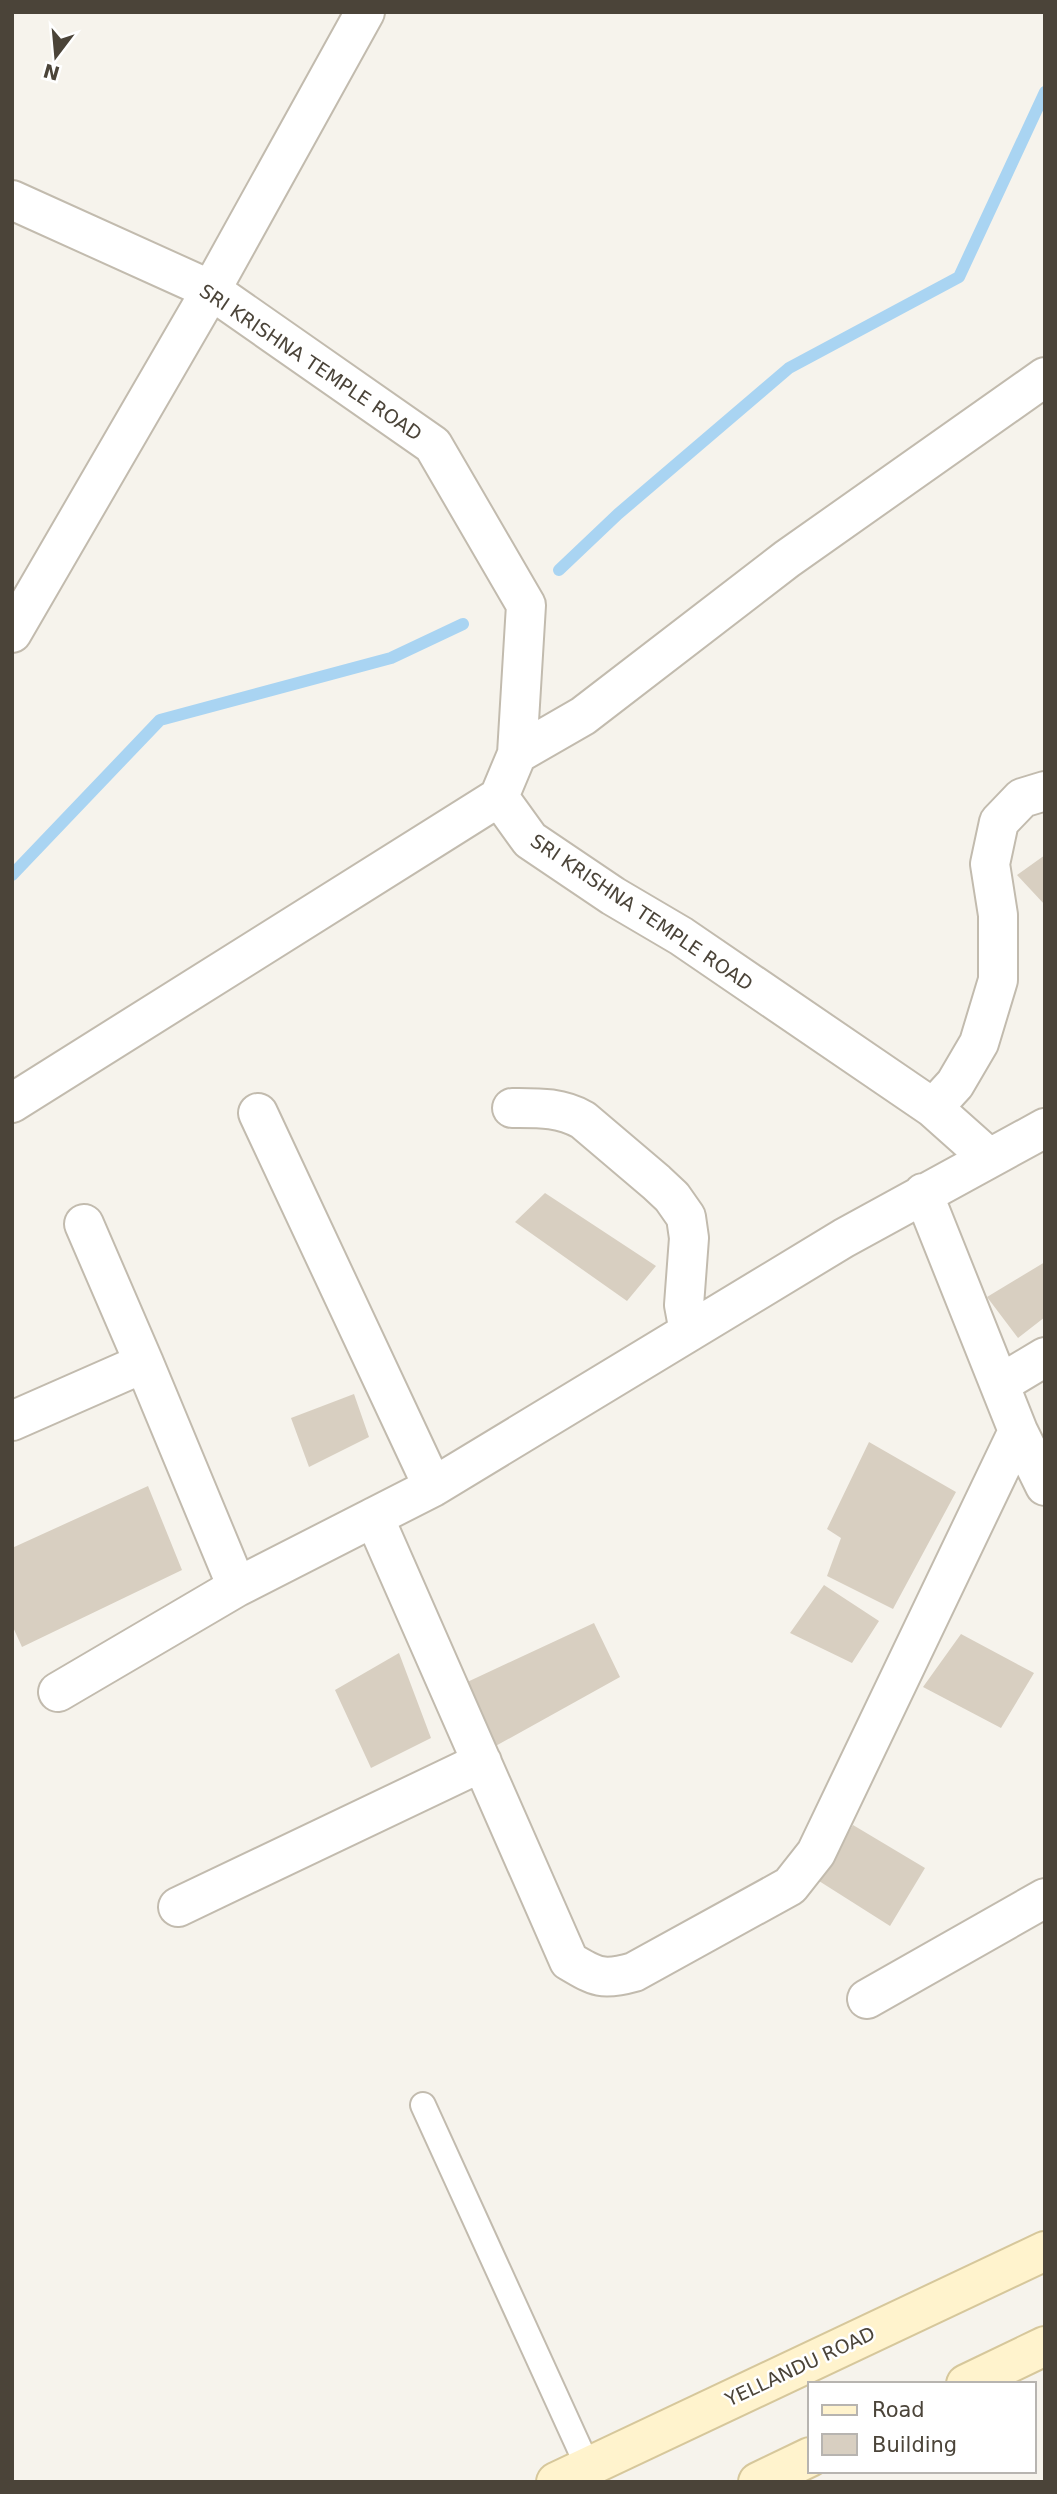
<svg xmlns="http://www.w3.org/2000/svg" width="1057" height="2494" viewBox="0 0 1057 2494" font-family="'DejaVu Sans',sans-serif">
<rect width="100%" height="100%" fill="#f6f3ec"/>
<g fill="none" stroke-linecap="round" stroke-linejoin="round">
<!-- stream -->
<path stroke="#a9d4f2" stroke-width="12" d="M 559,570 L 618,514 L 789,368 L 959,277 L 1045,92
M 12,875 L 160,720 L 391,658 L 463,624"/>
</g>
<!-- building -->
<path fill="#d8cfc1" d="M 1045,855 L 1045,905 L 1017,875 Z
M 545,1193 L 656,1266 L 627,1301 L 515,1222 Z
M 1045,1262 L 1045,1317 L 1018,1338 L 987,1297 Z
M 354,1394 L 369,1437 L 309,1467 L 291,1418 Z
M 869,1442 L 956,1492 L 893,1609 L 827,1576 L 841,1538 L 827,1529 Z
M 148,1486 L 182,1570 L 22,1647 L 12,1625 L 12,1548 Z
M 824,1585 L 879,1621 L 852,1663 L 790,1633 Z
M 594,1623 L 620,1677 L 492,1748 L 463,1684 Z
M 961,1634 L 1034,1673 L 1001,1728 L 923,1687 Z
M 399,1653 L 431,1738 L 371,1768 L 335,1690 Z
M 853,1825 L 925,1868 L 890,1926 L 819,1881 Z"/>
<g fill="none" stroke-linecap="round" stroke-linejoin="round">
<!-- lane casing -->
<g stroke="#c2bbae" stroke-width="28">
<path id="lane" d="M 423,2105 L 588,2467"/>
</g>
<!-- street casing -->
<g stroke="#c2bbae" stroke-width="42">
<path id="street" d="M 12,200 L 211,290 L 433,445 L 526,605 L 517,754 L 499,797 L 530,840 L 613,896 L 681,936 L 933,1108 L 988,1157
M 12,633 L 211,290 L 365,12
M 517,754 L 583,716 L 787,559 L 1045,377
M 12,1103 L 499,797
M 512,1108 C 538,1108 560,1107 583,1120 L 656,1182 L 672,1197 L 686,1217 L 689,1238 L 684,1305 L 689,1332
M 933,1108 L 955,1084 L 979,1043 L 998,980 L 998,915 L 990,864 L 999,822 L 1022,798 L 1045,791
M 258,1113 L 433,1487
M 923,1193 L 1018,1431 L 1045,1486
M 84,1224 L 144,1363 L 237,1587
M 1000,1384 L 1045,1357
M 12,1421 L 144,1363
M 374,1517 L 569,1961 C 596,1977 602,1981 634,1972 L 790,1886 L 816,1853 L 1018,1431
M 58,1692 L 237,1587 L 433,1487 L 844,1238 L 1045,1128
M 178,1907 L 482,1762
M 867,1999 L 1045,1898"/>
</g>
<!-- secondary casing -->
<g stroke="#d6c79b" stroke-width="42">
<path id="secondary" d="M 966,2384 L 1045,2346
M 556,2482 L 1045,2251
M 758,2482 L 810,2457"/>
</g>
<!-- lane -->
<use href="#lane" stroke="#fff" stroke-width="24"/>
<!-- street -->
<use href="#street" stroke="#fff" stroke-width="38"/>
<!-- secondary -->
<use href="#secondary" stroke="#fff3cd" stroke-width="38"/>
</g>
<g text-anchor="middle" stroke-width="5" stroke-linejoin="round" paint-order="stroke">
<!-- street labels -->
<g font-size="19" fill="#4b4439" stroke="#fff">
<text transform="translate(311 362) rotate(34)" y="7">SRI KRISHNA TEMPLE ROAD</text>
<text transform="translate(642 912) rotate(34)" y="7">SRI KRISHNA TEMPLE ROAD</text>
<text transform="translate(800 2366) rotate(-25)" y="7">YELLANDU ROAD</text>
</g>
</g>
<!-- border -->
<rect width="1057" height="2494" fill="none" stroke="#4b4439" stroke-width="28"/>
<!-- legend -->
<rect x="808" y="2382" width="228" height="91" fill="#ffffff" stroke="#b7b4b0" stroke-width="2"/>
<rect x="822" y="2405" width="35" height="10" fill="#fff3cd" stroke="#b7b4b0" stroke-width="2"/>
<text x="872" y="2417" font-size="21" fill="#4b4439">Road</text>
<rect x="822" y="2434" width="35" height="21" fill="#d8cfc1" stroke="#b7b4b0" stroke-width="2"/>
<text x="872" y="2452" font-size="21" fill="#4b4439">Building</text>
<!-- north arrow -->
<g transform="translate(56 56) rotate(196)" stroke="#ffffff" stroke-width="5" paint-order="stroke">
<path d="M0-5L12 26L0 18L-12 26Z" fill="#4b4439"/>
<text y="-10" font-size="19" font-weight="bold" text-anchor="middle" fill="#4b4439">N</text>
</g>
</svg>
